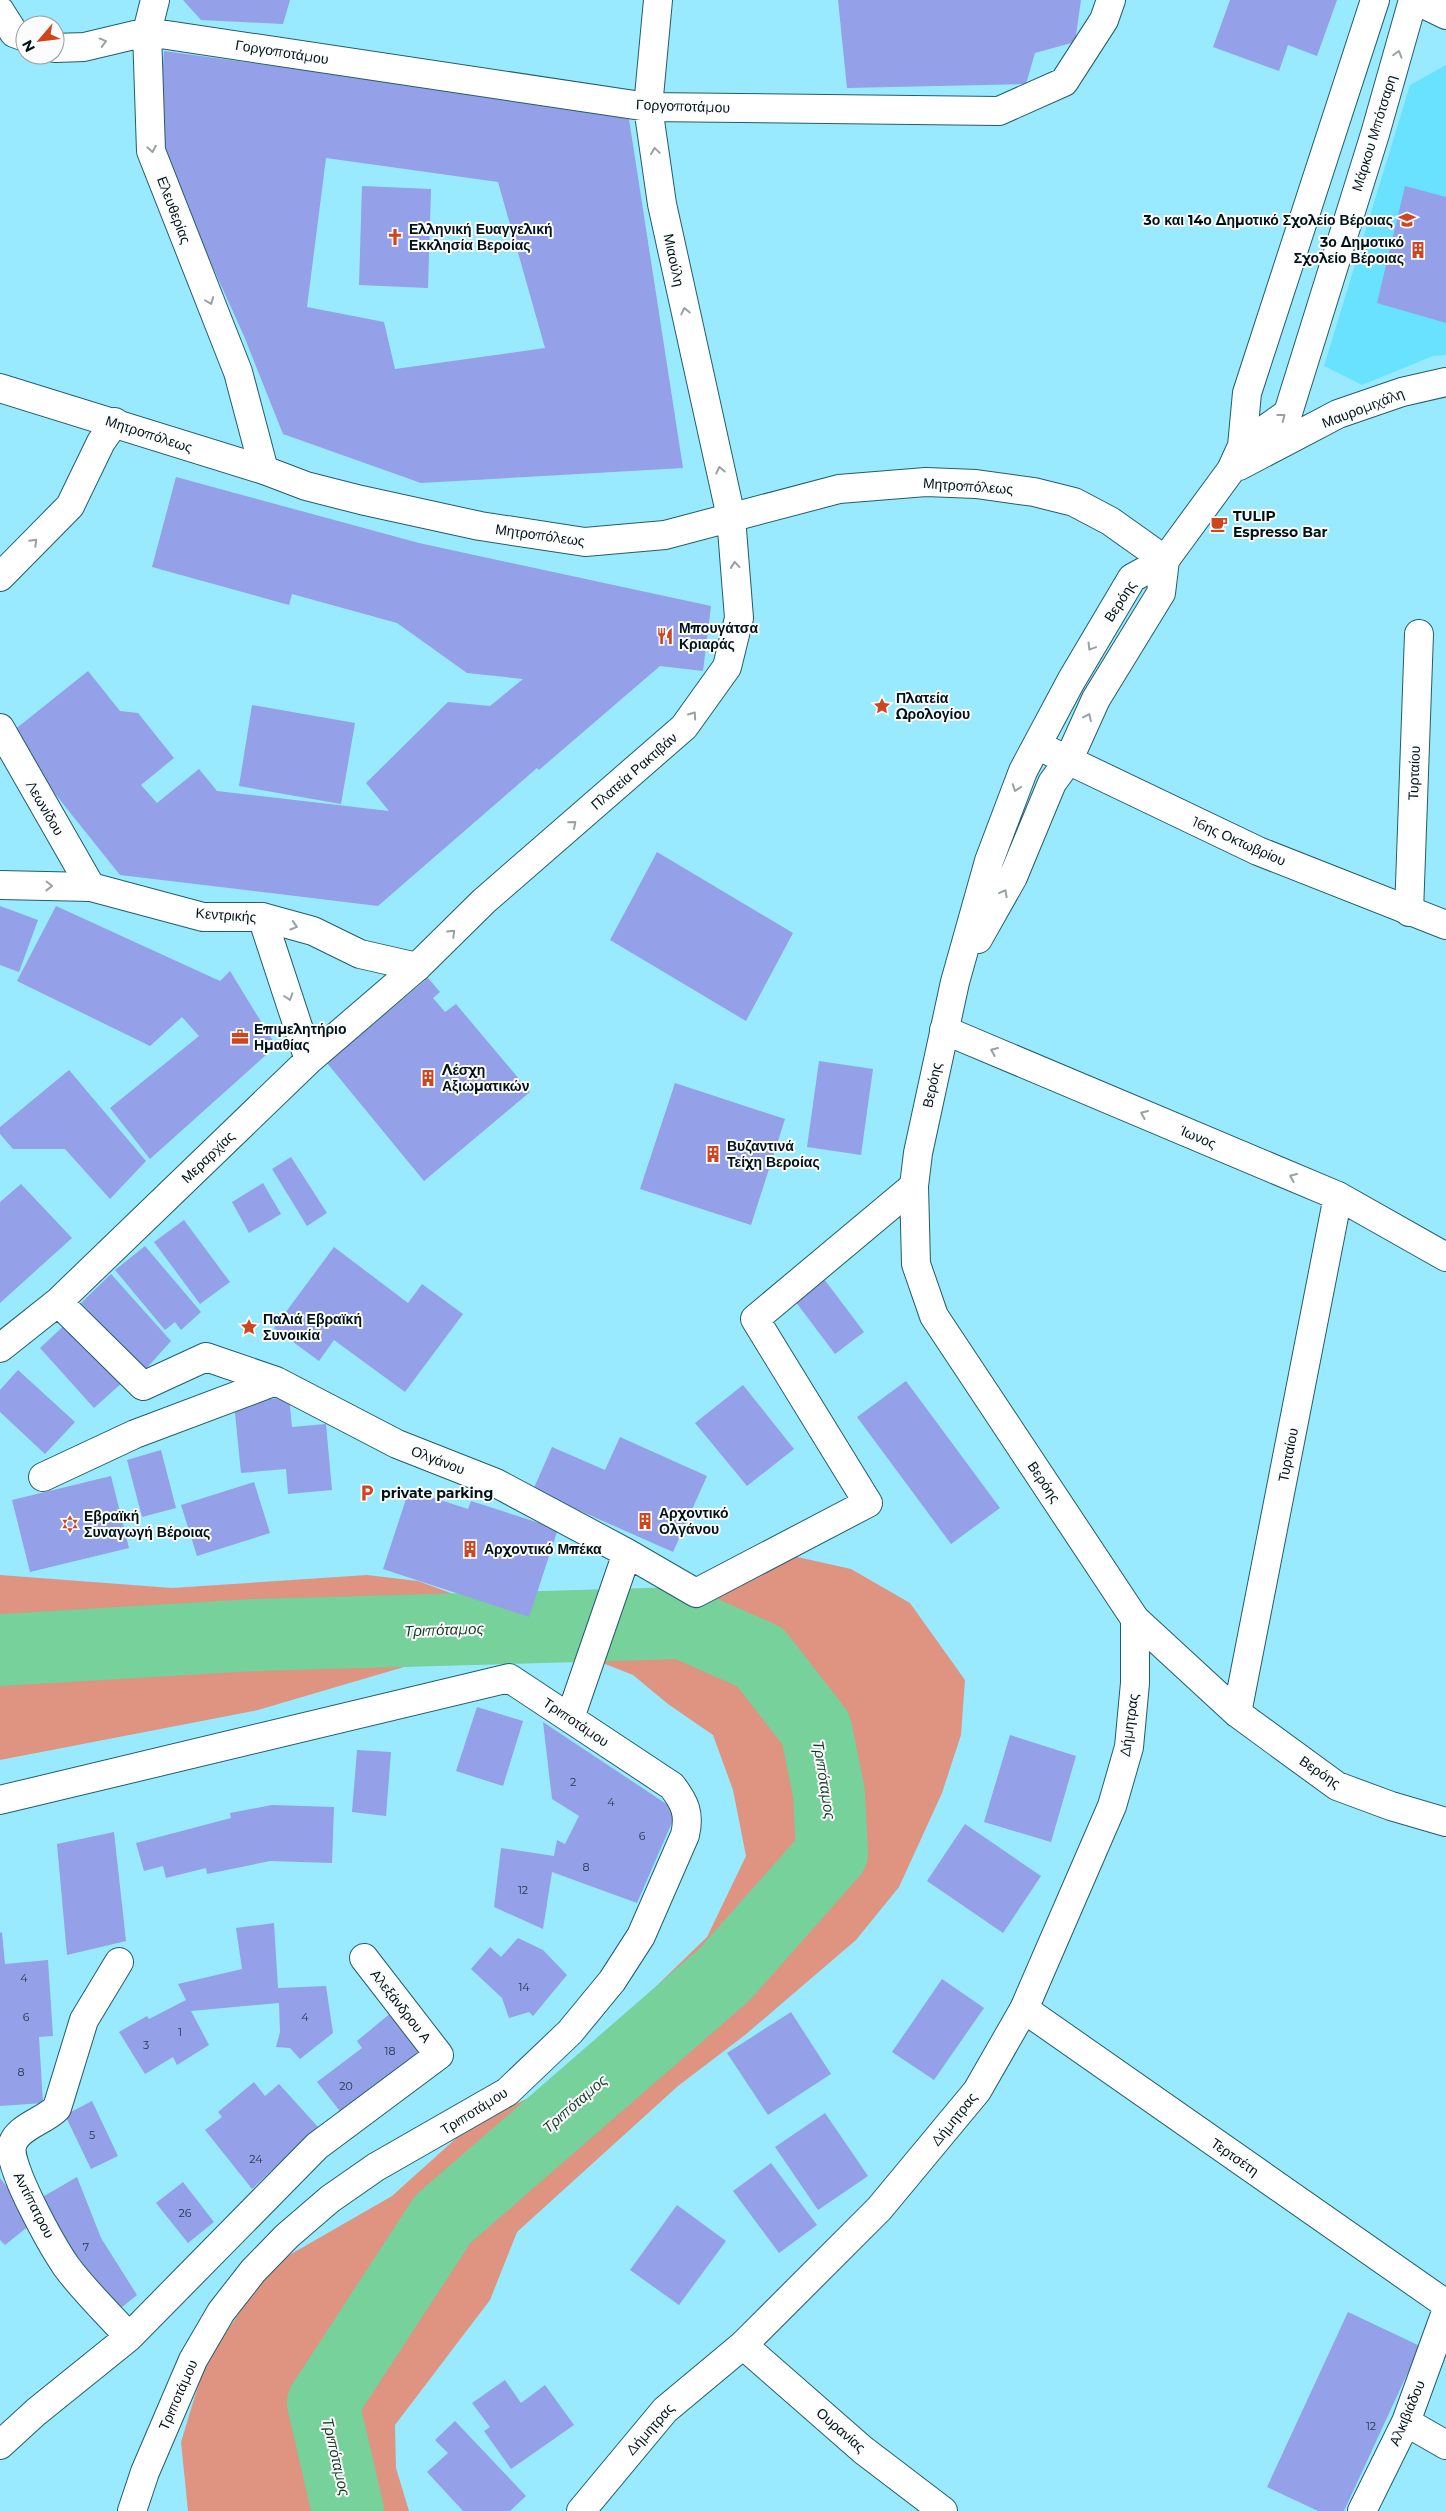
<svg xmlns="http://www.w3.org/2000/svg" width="1446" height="2511" viewBox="0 0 1446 2511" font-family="Montserrat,sans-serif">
<rect width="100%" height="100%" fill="#99eaff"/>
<!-- built -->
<path fill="#69e2ff" d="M 1446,65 L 1446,355 L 1433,356 L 1362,385 L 1324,366 L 1410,85 Z"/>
<!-- green -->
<path fill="#de9480" d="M 784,1554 L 851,1569 L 910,1603 L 965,1680 L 961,1735 L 942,1793 L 899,1887 L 856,1940 L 745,2035 L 678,2086 L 517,2232 L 490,2300 L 395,2425 L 396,2468 L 409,2511 L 188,2511 L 181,2442 L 205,2363 L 272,2265 L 392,2196 L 472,2124 L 531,2097 L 580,2060 L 707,1937 L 746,1856 L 733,1790 L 713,1735 L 668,1704 L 633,1675 L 595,1660 L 616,1597 L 696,1593 Z
M 0,1575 L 172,1588 L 367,1575 L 418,1581 L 472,1601 L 605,1598 L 586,1656 L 498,1654 L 404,1667 L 258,1710 L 0,1760 Z"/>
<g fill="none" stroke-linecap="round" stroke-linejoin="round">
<!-- river -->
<path stroke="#76d19a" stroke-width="72" d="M 0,1650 L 257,1635 L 683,1623 L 760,1657 L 816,1729 L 829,1793 L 832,1853 L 724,1975 L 443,2219 L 323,2403 L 348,2511"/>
</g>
<!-- building -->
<path fill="#94a0e7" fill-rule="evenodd" d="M 183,0 L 290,0 L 283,24 L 201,20 Z
M 838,0 L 1081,0 L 1075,42 L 1035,53 L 1026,84 L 847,88 Z
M 1230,0 L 1337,0 L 1317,56 L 1288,45 L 1279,71 L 1213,47 Z
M 164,51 L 515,99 L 629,119 L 683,468 L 421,483 L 283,434 L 244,336 L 157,144 ZM 326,158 L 498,182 L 545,348 L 395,369 L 384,322 L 307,307 Z
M 362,186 L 431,189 L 428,288 L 359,285 Z
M 1405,186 L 1446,197 L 1446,323 L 1377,303 Z
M 176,477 L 419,543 L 711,606 L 703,671 L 660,666 L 539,770 L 537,768 L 378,906 L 120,875 L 8,735 L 88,671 L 120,711 L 138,713 L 174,758 L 141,785 L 157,803 L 199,769 L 217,791 L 389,811 L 366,783 L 448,702 L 490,706 L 523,679 L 467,673 L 397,623 L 292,594 L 289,605 L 152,567 Z
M 252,705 L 355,723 L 341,804 L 239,786 Z
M 657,852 L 793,933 L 746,1021 L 610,940 Z
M 0,906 L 38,920 L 19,972 L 0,965 Z
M 56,906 L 220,981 L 230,971 L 276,1046 L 150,1159 L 110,1108 L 199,1036 L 182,1017 L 150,1046 L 17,981 Z
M 428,978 L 440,992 L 433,998 L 445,1012 L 456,1004 L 530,1092 L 424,1181 L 327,1063 Z
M 819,1061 L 873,1069 L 861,1155 L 807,1147 Z
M 69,1070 L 146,1161 L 110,1199 L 65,1149 L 13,1149 L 0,1134 L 0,1127 Z
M 675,1083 L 785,1119 L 751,1225 L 640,1189 Z
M 291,1157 L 327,1213 L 307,1226 L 272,1169 Z
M 263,1183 L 281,1214 L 249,1233 L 232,1202 Z
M 21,1184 L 72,1238 L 0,1303 L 0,1202 Z
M 184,1220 L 230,1282 L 200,1304 L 154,1242 Z
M 145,1246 L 201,1312 L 181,1330 L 175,1322 L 165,1330 L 115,1270 Z
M 334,1247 L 408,1303 L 422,1284 L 463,1314 L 405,1392 L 334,1340 L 319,1361 L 274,1328 Z
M 111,1274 L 171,1341 L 145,1370 L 81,1303 Z
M 821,1275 L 864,1332 L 835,1354 L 792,1297 Z
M 69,1321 L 123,1382 L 94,1408 L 40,1348 Z
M 18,1370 L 75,1422 L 45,1454 L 0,1412 L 0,1390 Z
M 906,1381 L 1000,1508 L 951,1544 L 857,1417 Z
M 743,1385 L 794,1449 L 747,1486 L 695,1423 Z
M 289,1397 L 292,1427 L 326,1424 L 332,1490 L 288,1494 L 286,1469 L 241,1473 L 234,1403 Z
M 620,1437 L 707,1476 L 673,1552 L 533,1490 L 552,1447 L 605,1470 Z
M 161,1450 L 176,1508 L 142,1517 L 127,1460 Z
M 111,1476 L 129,1548 L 30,1572 L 12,1500 Z
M 254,1482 L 270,1533 L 197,1556 L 181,1505 Z
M 409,1490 L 468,1509 L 471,1501 L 558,1529 L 529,1617 L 383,1569 Z
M 477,1707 L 523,1721 L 503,1786 L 456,1771 Z
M 543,1722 L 677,1811 L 637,1903 L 552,1872 L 543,1929 L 494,1907 L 501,1848 L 554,1856 L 557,1840 L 565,1844 L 579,1816 L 552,1799 Z
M 1010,1735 L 1076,1756 L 1051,1842 L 984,1822 Z
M 357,1750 L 391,1752 L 386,1816 L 352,1812 Z
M 272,1805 L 334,1807 L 332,1863 L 270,1861 L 207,1874 L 206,1868 L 166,1878 L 163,1866 L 144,1871 L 136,1843 L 231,1818 L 230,1813 Z
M 965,1824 L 1041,1876 L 1003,1933 L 927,1881 Z
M 114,1832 L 126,1941 L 67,1955 L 57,1844 Z
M 274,1923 L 278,1988 L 326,1986 L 333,2033 L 300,2059 L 290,2048 L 276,2047 L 280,2032 L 279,2003 L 191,2011 L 209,2045 L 177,2065 L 173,2057 L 145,2074 L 119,2032 L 147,2016 L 149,2019 L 186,2000 L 178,1984 L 242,1969 L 236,1928 Z
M 2,1932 L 5,1964 L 48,1960 L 53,2036 L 39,2037 L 43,2103 L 0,2106 L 0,1933 Z
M 518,1938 L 543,1950 L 567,1975 L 533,2016 L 529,2012 L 509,2018 L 502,1998 L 471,1969 L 490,1947 L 501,1957 Z
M 942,1979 L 984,2008 L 934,2080 L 892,2052 Z
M 392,2012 L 424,2053 L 343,2115 L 317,2082 L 362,2048 L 357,2041 Z
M 791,2012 L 831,2074 L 768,2115 L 727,2053 Z
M 254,2082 L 265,2096 L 279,2084 L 318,2127 L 252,2189 L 205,2130 L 222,2117 L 218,2112 Z
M 92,2101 L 118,2156 L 91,2169 L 65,2115 Z
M 825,2113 L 868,2176 L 818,2210 L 775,2147 Z
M 771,2163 L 817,2225 L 779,2253 L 733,2191 Z
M 77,2177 L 101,2238 L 137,2295 L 116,2312 L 70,2257 L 39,2199 Z
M 0,2178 L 35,2221 L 5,2245 L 0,2240 Z
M 183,2182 L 214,2222 L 188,2243 L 156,2203 Z
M 677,2205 L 726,2241 L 679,2305 L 630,2270 Z
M 1348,2312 L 1420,2346 L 1344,2511 L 1318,2511 L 1267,2487 Z
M 505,2380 L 521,2403 L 545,2385 L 574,2425 L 511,2469 L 484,2431 L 490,2427 L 472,2403 Z
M 455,2421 L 526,2496 L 510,2511 L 463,2511 L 427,2472 L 448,2453 L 435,2440 Z"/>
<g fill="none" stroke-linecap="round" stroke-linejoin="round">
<!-- street casing -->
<g stroke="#235d6a" stroke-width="30">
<path id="street" d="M 155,0 L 147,32 L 648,107 L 999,111 L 1064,82 L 1104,20 L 1111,0
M 658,0 L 648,107 L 662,204 L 731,517
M 1415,0 L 1446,15
M 0,11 L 14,33 L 25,37
M 55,48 L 84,47 L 147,32 L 151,151 L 238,372 L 264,470
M 0,577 L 70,506 L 101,442 L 115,422
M 0,728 L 91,887
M 1409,912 L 1419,634
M 262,917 L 309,1060
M 944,1030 L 1338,1196 L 1446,1257
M 58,1302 L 143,1386 L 206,1357 L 276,1381
M 0,1348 L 58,1302 L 309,1060 L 417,967
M 43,1477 L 135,1434 L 276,1381 L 397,1444 L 496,1483 L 627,1553 L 696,1593 L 868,1503 L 755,1319 L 914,1186
M 1135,1619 L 1237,1713 L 1337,1786 L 1391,1806 L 1446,1822
M 1237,1713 L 1338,1196
M 570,1718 L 627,1553
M 0,1800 L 509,1678 L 672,1786 C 685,1803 690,1814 685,1835 L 641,1936 L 612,1981 L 570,2032 L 507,2092 L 376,2167 L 330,2199 L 287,2236 L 253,2271 L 221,2312 L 193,2360 L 145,2472 L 132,2511
M 119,1962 L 84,2020 L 57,2108 C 45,2121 16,2127 12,2146 C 7,2166 53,2247 66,2266 C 84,2291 109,2314 129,2337
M 1024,2009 L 1446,2304
M 743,2345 L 863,2450 L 943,2511
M 1406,2422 L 1446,2445
M 0,2445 L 36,2412 L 129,2337 L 317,2146 L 439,2055 L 364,1958
M 1362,2511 L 1406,2422 L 1446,2312"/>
</g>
<!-- secondary casing -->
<g stroke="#235d6a" stroke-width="30">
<path id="secondary" d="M 0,388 L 264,470 L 306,486 L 361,500 L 480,526 L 585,542 L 665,535 L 839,489 L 926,482 L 976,484 L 1034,492 L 1074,502 L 1110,521 L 1165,560
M 1242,446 L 1288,413 L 1375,134 L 1413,0
M 1239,466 L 1338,414 L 1402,392 L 1446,382
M 1051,752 L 1258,851 L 1446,925
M 0,885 L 91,887 L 203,917 L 262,917 L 313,931 L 360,954 L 417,967 L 484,901 L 684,727 L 727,667 L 739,618 L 731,517
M 978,939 L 1013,877 L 1052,783 L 1068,761 L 1096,699 L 1161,593 L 1165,560
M 581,2511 L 665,2410 L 743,2345 L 879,2209 L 977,2091 L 1024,2009 L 1112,1806 L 1129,1747 L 1135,1683 L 1135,1619 L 934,1316 L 916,1264 L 914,1186 L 918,1153 L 955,982 L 989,861 L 1023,771 L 1071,681 L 1132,578 L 1165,560 L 1231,470 L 1242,446 L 1247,393 L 1375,0"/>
</g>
<!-- street -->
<use href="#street" stroke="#fff" stroke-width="28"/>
<!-- secondary -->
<use href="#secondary" stroke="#fff" stroke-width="28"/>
</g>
<!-- one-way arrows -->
<defs><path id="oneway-chevron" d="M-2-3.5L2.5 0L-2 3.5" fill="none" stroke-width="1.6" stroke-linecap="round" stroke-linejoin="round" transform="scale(1.25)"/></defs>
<g stroke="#99a1a3">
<use href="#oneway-chevron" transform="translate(103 42) rotate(-15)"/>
<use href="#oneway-chevron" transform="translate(1398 54) rotate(-74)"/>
<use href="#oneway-chevron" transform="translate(152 149) rotate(80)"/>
<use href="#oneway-chevron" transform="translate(655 151) rotate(-98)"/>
<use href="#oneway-chevron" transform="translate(210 301) rotate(69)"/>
<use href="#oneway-chevron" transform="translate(685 311) rotate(-102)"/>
<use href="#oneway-chevron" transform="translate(1282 417) rotate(-38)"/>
<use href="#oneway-chevron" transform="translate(720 470) rotate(-102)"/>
<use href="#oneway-chevron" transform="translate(34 542) rotate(-45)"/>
<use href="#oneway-chevron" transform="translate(735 565) rotate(-95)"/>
<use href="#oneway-chevron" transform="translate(1091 647) rotate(121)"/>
<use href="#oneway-chevron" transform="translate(693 715) rotate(-55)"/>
<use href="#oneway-chevron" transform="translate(1088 717) rotate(-65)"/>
<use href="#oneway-chevron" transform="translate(1016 788) rotate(110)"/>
<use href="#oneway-chevron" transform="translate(573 824) rotate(-41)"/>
<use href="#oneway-chevron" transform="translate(49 886) rotate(1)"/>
<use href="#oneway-chevron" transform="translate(1004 893) rotate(-61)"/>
<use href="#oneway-chevron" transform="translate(294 926) rotate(16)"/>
<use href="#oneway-chevron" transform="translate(452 933) rotate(-44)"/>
<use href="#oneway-chevron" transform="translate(289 997) rotate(72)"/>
<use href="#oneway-chevron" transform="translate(994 1051) rotate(-157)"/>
<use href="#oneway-chevron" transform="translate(1144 1114) rotate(-157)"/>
<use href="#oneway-chevron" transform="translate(1293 1177) rotate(-157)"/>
</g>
<!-- icons -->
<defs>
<g id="school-bare" transform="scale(1.35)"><path d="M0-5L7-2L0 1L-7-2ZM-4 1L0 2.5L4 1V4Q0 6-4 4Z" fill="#ce451e" stroke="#fcfcfc" stroke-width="2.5" paint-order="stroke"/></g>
<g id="church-bare" transform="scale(1.35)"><path d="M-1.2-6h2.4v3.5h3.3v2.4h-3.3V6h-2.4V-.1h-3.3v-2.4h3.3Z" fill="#ce451e" stroke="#fcfcfc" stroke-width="2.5" paint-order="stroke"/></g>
<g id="building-bare" transform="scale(1.35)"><path d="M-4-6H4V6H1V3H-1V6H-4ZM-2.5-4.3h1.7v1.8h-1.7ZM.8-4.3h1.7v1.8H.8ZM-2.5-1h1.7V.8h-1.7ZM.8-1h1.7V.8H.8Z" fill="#ce451e" stroke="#fcfcfc" stroke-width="2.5" paint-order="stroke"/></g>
<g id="cafe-bare" transform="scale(1.35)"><path d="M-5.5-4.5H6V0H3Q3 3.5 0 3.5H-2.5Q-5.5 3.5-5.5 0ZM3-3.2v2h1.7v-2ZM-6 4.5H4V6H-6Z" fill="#ce451e" stroke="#fcfcfc" stroke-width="2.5" paint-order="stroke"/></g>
<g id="restaurant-bare" transform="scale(1.35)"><path d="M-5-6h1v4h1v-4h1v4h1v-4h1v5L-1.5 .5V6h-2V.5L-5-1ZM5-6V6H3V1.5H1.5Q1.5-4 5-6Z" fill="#ce451e" stroke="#fcfcfc" stroke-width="2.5" paint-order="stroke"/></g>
<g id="sight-bare" transform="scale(1.35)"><path d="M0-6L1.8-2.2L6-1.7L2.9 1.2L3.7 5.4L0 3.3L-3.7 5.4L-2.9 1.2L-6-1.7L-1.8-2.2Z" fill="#ce451e" stroke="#fcfcfc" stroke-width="2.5" paint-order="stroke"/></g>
<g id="office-bare" transform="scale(1.35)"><path d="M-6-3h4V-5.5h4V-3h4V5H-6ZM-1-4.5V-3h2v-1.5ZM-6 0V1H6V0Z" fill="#ce451e" stroke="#fcfcfc" stroke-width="2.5" paint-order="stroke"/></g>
<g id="parking-bare" transform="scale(1.35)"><path d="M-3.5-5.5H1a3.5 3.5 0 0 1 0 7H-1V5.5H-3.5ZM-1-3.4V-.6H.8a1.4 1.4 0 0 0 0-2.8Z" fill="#ce451e" stroke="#fcfcfc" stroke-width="2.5" paint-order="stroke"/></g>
<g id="synagogue-bare" transform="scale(1.35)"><path d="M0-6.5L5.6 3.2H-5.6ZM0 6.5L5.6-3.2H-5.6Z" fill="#ce451e" stroke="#fcfcfc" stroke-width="2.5" paint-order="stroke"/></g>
</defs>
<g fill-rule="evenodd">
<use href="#school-bare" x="1407" y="220"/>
<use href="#church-bare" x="395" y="237"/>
<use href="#building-bare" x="1418" y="250"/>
<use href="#cafe-bare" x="1219" y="524"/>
<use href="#restaurant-bare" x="665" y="636"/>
<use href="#sight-bare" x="882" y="706"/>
<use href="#office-bare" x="240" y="1037"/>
<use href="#building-bare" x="428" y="1078"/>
<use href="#building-bare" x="713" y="1154"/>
<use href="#sight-bare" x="249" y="1327"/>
<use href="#parking-bare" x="367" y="1493"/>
<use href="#building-bare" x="645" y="1521"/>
<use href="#synagogue-bare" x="70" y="1524"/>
<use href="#building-bare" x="470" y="1549"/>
</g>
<g text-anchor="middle" stroke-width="4" stroke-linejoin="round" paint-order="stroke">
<!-- number labels -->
<g font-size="11" fill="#25364c">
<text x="573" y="1786">2</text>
<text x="611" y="1806">4</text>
<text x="642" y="1840">6</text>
<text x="586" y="1871">8</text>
<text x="523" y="1894">12</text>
<text x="24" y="1982">4</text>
<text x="524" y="1991">14</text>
<text x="26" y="2021">6</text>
<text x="305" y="2021">4</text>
<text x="180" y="2036">1</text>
<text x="146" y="2049">3</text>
<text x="390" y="2055">18</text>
<text x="21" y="2076">8</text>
<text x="346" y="2090">20</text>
<text x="92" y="2139">5</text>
<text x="256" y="2163">24</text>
<text x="185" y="2217">26</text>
<text x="86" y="2251">7</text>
<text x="1371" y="2430">12</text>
</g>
<!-- street labels -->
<g font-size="14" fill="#001319" stroke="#fcfcfc">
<text transform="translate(282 52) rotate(9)" y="5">Γοργοποτάμου</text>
<text transform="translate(683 106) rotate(2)" y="5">Γοργοποτάμου</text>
<text transform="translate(1374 133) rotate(-73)" y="5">Μάρκου Μπότσαρη</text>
<text transform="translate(174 210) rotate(69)" y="5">Ελευθερίας</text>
<text transform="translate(674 260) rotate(78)" y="5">Μιαούλη</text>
<text transform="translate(1363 408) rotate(-21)" y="5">Μαυρομιχάλη</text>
<text transform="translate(149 434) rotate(18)" y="5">Μητροπόλεως</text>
<text transform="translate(968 486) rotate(4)" y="5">Μητροπόλεως</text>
<text transform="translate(540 535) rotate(8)" y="5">Μητροπόλεως</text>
<text transform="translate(1120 601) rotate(-57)" y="5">Βερόης</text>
<text transform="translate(634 771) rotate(-41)" y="5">Πλατεία Ρακτιβάν</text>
<text transform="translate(1414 773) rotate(-88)" y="5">Τυρταίου</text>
<text transform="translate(45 808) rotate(60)" y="5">Λεωνίδου</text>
<text transform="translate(1239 841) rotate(24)" y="5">16ης Οκτωβρίου</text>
<text transform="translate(226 915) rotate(4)" y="5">Κεντρικής</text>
<text transform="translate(932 1085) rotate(-78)" y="5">Βερόης</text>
<text transform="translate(1198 1137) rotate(23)" y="5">Ίωνος</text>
<text transform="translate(208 1157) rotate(-44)" y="5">Μεραρχίας</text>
<text transform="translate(1288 1455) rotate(-79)" y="5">Τυρταίου</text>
<text transform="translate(438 1460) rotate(21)" y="5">Ολγάνου</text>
<text transform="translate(1044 1482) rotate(56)" y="5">Βερόης</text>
<text transform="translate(576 1722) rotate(34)" y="5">Τριποτάμου</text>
<text transform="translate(1129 1725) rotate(-82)" y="5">Δήμητρας</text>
<text transform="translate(1320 1772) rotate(34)" y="5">Βερόης</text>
<text transform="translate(401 2006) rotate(52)" y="5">Αλεξάνδρου Α</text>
<text transform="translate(474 2111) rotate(-32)" y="5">Τριποτάμου</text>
<text transform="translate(954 2119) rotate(-51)" y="5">Δήμητρας</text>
<text transform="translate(1235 2157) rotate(35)" y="5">Τερτσέτη</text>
<text transform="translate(34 2205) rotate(63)" y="5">Αντίπατρου</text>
<text transform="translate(178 2395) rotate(-66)" y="5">Τριποτάμου</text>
<text transform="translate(1407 2413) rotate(-67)" y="5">Αλκιβιάδου</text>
<text transform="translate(650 2429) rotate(-48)" y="5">Δήμητρας</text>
<text transform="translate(841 2430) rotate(41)" y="5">Ουρανίας</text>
</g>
<!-- poi labels -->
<g font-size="14" font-weight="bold" fill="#001319" stroke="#fcfcfc" text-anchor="start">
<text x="1393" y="225" text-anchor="end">3ο και 14ο Δημοτικό Σχολείο Βέροιας</text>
<text x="409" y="234">Ελληνική Ευαγγελική<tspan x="409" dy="16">Εκκλησία Βεροίας</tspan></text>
<text x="1404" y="247" text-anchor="end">3ο Δημοτικό<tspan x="1404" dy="16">Σχολείο Βέροιας</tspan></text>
<text x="1233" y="521">TULIP<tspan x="1233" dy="16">Espresso Bar</tspan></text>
<text x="679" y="633">Μπουγάτσα<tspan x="679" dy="16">Κριαράς</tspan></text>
<text x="896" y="703">Πλατεία<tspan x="896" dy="16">Ωρολογίου</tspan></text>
<text x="254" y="1034">Επιμελητήριο<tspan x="254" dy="16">Ημαθίας</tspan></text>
<text x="442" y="1075">Λέσχη<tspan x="442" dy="16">Αξιωματικών</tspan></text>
<text x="727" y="1151">Βυζαντινά<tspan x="727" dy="16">Τείχη Βεροίας</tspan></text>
<text x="263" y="1324">Παλιά Εβραϊκή<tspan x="263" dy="16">Συνοικία</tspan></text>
<text x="381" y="1498">private parking</text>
<text x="659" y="1518">Αρχοντικό<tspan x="659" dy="16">Ολγάνου</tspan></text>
<text x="84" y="1521">Εβραϊκή<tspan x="84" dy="16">Συναγωγή Βέροιας</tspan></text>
<text x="484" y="1554">Αρχοντικό Μπέκα</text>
</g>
<!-- water labels -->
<g font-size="15" font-style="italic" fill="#143b25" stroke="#fcfcfc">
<text transform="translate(444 1630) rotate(-2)" y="5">Τριπόταμος</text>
<text transform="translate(824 1780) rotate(81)" y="5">Τριπόταμος</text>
<text transform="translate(575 2104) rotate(-41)" y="5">Τριπόταμος</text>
<text transform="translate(336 2457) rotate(77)" y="5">Τριπόταμος</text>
</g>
</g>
<!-- north arrow -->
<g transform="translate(40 40) rotate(242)"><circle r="24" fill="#fcfcfc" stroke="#979fa1"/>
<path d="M0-4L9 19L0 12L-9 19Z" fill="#ce451e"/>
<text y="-8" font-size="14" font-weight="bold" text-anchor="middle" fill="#001319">N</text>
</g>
</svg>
